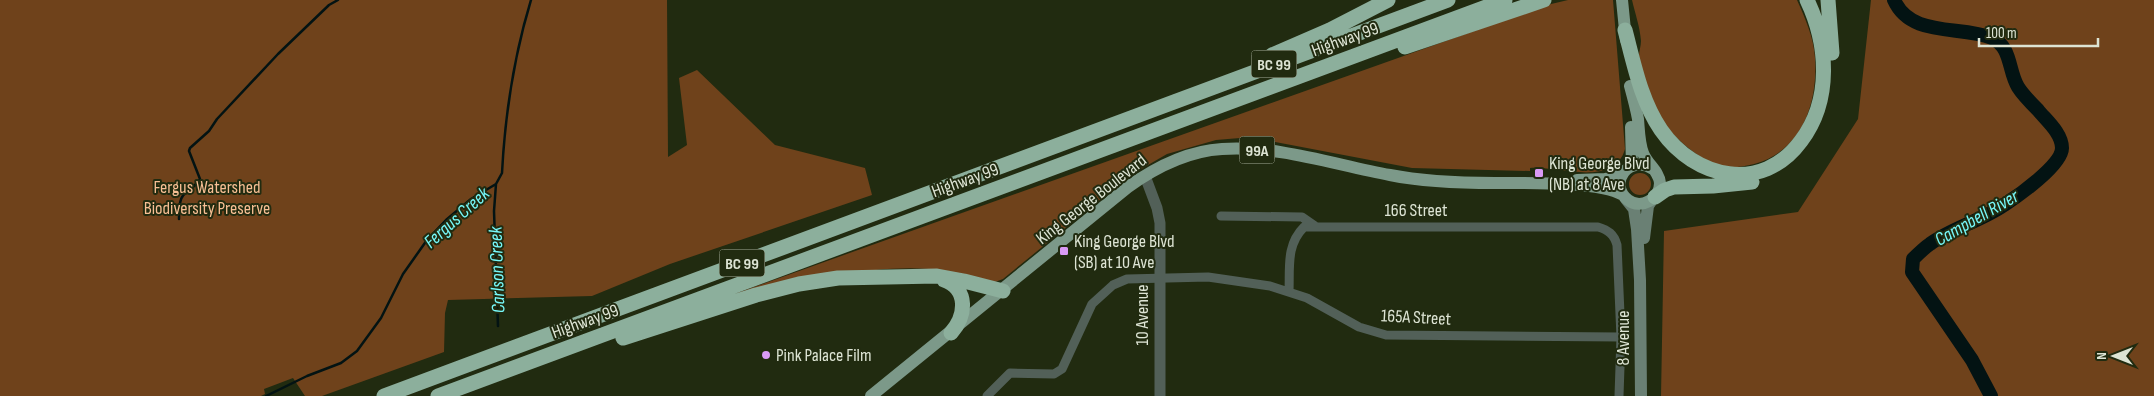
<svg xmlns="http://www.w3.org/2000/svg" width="2154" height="396" viewBox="0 0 2154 396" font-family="'Sofia Sans Condensed',sans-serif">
<rect width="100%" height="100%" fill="#212b10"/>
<!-- green -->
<path fill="#6f421b" d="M 0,0 L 667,0 L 668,157 L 687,145 L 679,78 L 697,70 L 775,145 L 865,168 L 872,195 L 670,264 L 592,296 L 448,300 L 445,313 L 444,352 L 322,396 L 305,396 L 293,378 L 264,389 L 265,394 L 261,396 L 0,396 Z
M 1568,0 L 1613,0 L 1625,149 C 1614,188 1559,166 1530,168 L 1530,171 L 1412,168 L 1265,140 L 1240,138 L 1216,140 L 1167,154 L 1129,176 L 1003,279 L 995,282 C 979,279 963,274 947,271 C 879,260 790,285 723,298 L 1547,5 Z
M 1632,0 L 1797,0 C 1805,18 1814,38 1815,58 C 1818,103 1802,151 1754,164 C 1728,171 1712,166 1691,150 C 1677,139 1667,129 1658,114 C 1650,99 1641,73 1639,56 C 1639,51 1641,46 1641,41 C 1640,27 1635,13 1632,0 Z
M 1871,0 L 2154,0 L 2154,396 L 1661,396 L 1664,231 L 1798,212 L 1858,119 Z
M1629 184a11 11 0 1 1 22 0a11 11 0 1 1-22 0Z"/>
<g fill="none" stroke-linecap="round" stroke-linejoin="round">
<!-- stream -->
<path stroke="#031313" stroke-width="2.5" d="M 496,184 L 494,211 L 498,326
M 179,219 C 179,186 186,199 200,179 L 189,151 L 190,148 L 209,131 L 217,119 L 278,54 L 329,5 L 338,0
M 266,396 L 307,376 L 341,363 L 357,351 L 381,318 L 403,274 L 427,240 L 446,220 L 471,199 L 496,184 L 502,173 C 505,115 514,56 531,0"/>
<!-- river -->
<path stroke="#031313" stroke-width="14" d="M 1894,0 C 1911,38 1960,25 1992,38 C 2012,47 2008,71 2018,87 C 2023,95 2031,103 2038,110 C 2046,120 2062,133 2062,148 C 2062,165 2018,196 2004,205 C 1981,221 1952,228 1930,244 C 1924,248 1918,254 1913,259 L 1912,272 L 1972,360 L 1991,396"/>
<!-- minor -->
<path stroke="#526058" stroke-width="9" d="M 1221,216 L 1302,217 L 1315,226
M 1289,291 C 1290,267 1286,245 1304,227 L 1598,227 C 1608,230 1614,234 1617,245 L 1621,337 L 1619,396
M 987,396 L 1010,373 L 1054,374 L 1062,369 L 1092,304 L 1113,285 L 1127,279 L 1208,277 L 1270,286 L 1307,298 L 1359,327 L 1386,335 L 1621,337"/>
<!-- tertiary -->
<path stroke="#526058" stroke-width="11" d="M 1145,176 L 1157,208 L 1160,223 L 1160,396"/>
<!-- secondary -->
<path stroke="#6a8074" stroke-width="12" d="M 1626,199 L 1634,209 L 1637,229 L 1640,280 L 1641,396
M 1644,238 L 1648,206 L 1652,200"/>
<!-- primary -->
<path stroke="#7c9989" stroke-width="12" d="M 1622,0 L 1626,40
M 1630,86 C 1633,97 1636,108 1638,119 C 1639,130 1639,143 1643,153 C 1647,164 1659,171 1660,183 C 1660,199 1641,210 1628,200 C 1607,184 1629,153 1653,169
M 1631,127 L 1632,165
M 1577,180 L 1605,179 L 1622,175
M 871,396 L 1128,187 C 1156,167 1187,151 1222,149 C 1278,145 1335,165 1390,175 C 1425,182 1460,183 1495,183 C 1524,183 1601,181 1623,195"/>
<!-- motorway -->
<path stroke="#8caf9c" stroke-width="15" d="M 1828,0 L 1832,53
M 1625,30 C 1634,64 1641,101 1661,130 C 1695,179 1762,194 1801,141 C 1832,100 1828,44 1807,0
M 1405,47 L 1544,0
M 1272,55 L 1330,30 L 1388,0
M 1655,197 L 1665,190 L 1674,187 L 1713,186 L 1752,182
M 944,280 C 969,289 966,316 951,333
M 623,338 L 756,295 L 799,284 L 838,278 L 937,276 L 964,281 L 1003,291
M 384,396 L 1448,0
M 438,396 L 1505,0"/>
</g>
<!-- markers -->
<g fill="#da9af6" stroke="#212b10" stroke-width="2">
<rect x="1534" y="168" width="10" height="10" rx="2.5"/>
<rect x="1059" y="246" width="10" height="10" rx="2.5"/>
<circle cx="766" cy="355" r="5"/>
</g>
<g text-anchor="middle" stroke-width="4" stroke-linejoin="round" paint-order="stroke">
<!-- shield labels -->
<g fill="#212b10" stroke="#a5ac99" stroke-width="1">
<rect x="1251.5" y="50.5" width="45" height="27" rx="4"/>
<rect x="1239.5" y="136.5" width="35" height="27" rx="4"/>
<rect x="719.5" y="249.5" width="45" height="27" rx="4"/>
</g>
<g font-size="16" font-weight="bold" fill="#dde4d4">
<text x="1274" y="70">BC 99</text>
<text x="1257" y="156">99A</text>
<text x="742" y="269">BC 99</text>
</g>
<!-- street labels -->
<g font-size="18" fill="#dde4d4" stroke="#212b10">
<text transform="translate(1345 39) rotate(-20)" y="6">Highway 99</text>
<text transform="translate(965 180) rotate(-20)" y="6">Highway 99</text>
<text transform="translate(1091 199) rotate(-38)" y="6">King George Boulevard</text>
<text x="1416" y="216">166 Street</text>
<text transform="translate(1142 315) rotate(-90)" y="6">10 Avenue</text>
<text transform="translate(1416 317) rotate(3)" y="6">165A Street</text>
<text transform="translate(585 321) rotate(-20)" y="6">Highway 99</text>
<text transform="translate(1623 338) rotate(-90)" y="6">8 Avenue</text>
</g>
<!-- poi labels -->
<g font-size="18" fill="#dde4d4" stroke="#212b10" text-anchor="start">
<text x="1549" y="169">King George Blvd<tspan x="1549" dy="21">(NB) at 8 Ave</tspan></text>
<text x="1074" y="247">King George Blvd<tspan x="1074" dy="21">(SB) at 10 Ave</tspan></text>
<text x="776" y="361">Pink Palace Film</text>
</g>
<!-- park labels -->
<g font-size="18" fill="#f8bf94" stroke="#212b10">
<text x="207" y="193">Fergus Watershed<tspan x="207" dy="21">Biodiversity Preserve</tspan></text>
</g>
<!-- water labels -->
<g font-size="19" font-style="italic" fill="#77f9fa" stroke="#212b10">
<text transform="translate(456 217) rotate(-42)" y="7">Fergus Creek</text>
<text transform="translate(1976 217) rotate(-30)" y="7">Campbell River</text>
<text transform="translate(496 270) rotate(-92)" y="7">Carlson Creek</text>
</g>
</g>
<!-- north arrow -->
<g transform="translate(2114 356) rotate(270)" stroke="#212b10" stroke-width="4" paint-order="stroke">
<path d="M0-4L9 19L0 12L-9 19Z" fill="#dde4d4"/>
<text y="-8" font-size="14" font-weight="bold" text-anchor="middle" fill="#dde4d4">N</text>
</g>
<!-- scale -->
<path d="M1979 38v8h119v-8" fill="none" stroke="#dde4d4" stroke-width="2.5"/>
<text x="1986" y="38" font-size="15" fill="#dde4d4" stroke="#212b10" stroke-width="4" paint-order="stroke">100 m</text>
</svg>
